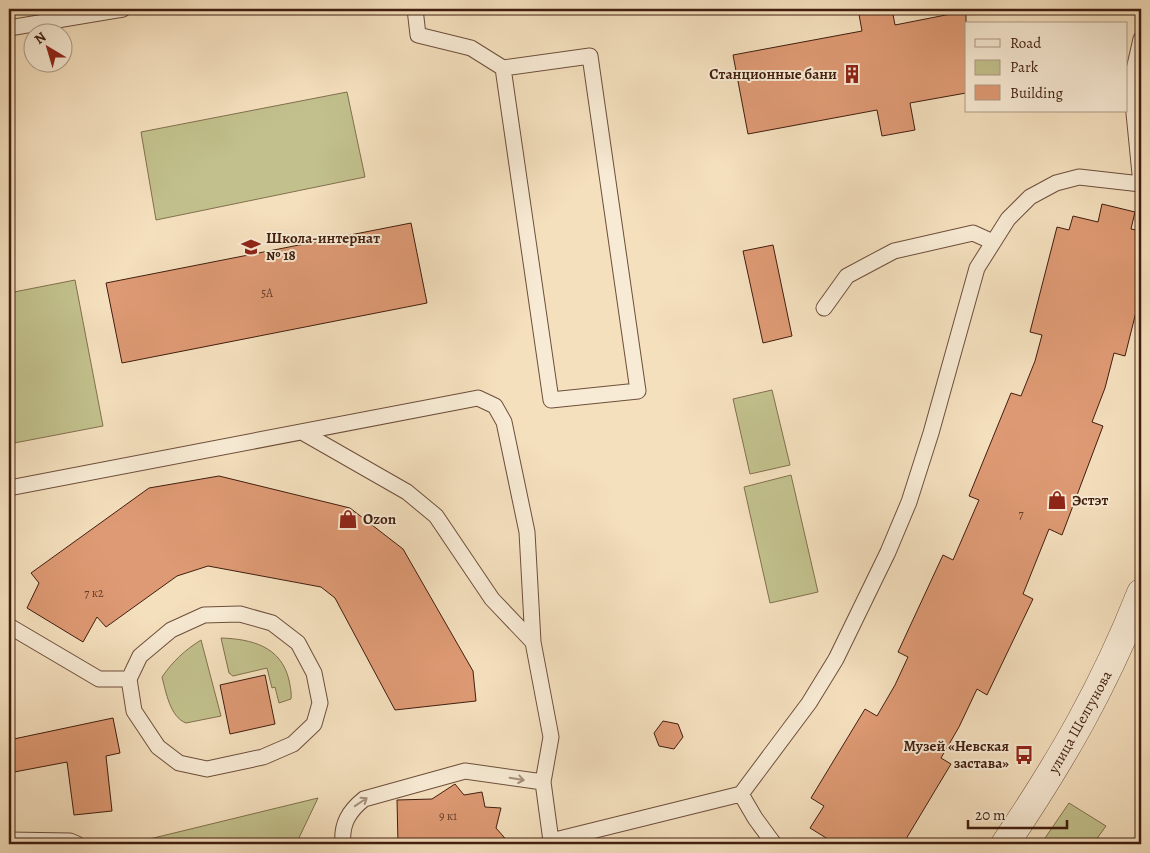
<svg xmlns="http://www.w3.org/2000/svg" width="1150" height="853" viewBox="0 0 1150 853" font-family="Alegreya,serif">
<rect width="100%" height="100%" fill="#f5e0be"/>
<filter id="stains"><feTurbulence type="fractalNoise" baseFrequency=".004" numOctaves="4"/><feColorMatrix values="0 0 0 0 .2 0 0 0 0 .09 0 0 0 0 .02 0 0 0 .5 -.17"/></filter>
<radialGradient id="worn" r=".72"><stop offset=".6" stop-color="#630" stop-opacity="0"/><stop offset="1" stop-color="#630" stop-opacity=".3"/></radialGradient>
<!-- green -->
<path fill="#c2c18d" stroke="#82704e" d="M 347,92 L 365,177 L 156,220 L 141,132 Z
M 75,280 L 103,426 L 9,444 L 9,293 Z
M 772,390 L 790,465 L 750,474 L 733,399 Z
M 791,475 L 818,592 L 770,603 L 744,487 Z
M 221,638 C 251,639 281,646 289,680 C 290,686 292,693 291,699 L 279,703 L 275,687 L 272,688 L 267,668 L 233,676 L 229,673 Z
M 201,640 L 221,716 L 186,723 C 170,717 166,692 162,677 C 173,661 185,650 201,640 Z
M 318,798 L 296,844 L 133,843 Z
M 1069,803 L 1106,826 L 1093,844 L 1041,844 Z"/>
<!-- building -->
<path fill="#de9a74" stroke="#411e0f" d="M 858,9 L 892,9 L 895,25 L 966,11 L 966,93 L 910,103 L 915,130 L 882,136 L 877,110 L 748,134 L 733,55 L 862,31 Z
M 1102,204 L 1135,212 L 1131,229 L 1141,231 L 1141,292 L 1125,356 L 1114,353 L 1105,388 L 1092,422 L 1103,426 L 1062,535 L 1049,529 L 1023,594 L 1033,599 L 987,695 L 977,689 L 959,727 L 941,758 L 951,764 L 903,844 L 836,844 L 810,828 L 824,806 L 811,798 L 865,709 L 877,716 L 895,685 L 908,657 L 898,652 L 943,555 L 953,560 L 979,500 L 969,496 L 1011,393 L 1021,396 L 1035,361 L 1042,335 L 1030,332 L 1057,227 L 1069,230 L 1073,216 L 1098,222 Z
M 411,223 L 427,303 L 122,363 L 106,283 Z
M 773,245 L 792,336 L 763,343 L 743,251 Z
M 219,476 L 350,508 L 403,549 L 473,671 L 476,701 L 395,710 L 335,598 L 321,587 L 208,566 L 177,576 L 106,627 L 97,617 L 83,642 L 27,608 L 39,583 L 31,573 L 149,488 Z
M 265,675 L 275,724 L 230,734 L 220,685 Z
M 113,718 L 120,753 L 106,756 L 112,811 L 74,815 L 67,762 L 9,773 L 9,740 Z
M 663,721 L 678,724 L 683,737 L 674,749 L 659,746 L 654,733 Z
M 455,784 L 464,795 L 482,792 L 485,807 L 501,808 L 496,828 L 510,844 L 398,844 L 397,800 L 432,799 Z"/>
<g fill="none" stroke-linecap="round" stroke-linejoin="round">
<!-- service casing -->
<g stroke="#6e4e3b" stroke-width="17">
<path id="service" d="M 415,9 L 418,35 L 471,48 L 503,68 L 590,56 L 638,391 L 551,400 L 503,68
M 9,28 L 123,9
M 1141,184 L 1131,83 L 1141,39
M 824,308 L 847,276 L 894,251 L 973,233 L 993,242
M 302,432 L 407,492 L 436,516 L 492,599 L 533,642
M 9,488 L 478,398 L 495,406 L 504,422 L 527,532 L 533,642 L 551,737 L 543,782
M 240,614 L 272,623 L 298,643 L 314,673 L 320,703 L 314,724 L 293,744 L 263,757 L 207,769 L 179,763 L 158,747 L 134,711 L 129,679 L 140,656 L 171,630 L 204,615 Z
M 9,626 L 99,679 L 129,679
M 741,794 L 809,703 L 836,659 L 888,552 L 909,502 L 931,433 L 977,268 L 1008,219 L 1030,197 L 1056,183 L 1079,177 L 1141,184
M 9,840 L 70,841 L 77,844
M 343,844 C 341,824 349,811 364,799 L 465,771 L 543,782 L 551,841
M 551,844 L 551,841 L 741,794 L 755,818 L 774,844"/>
</g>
<!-- minor casing -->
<g stroke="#6e4e3b" stroke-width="29">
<path id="minor" d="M 1005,844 C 1061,761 1104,687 1141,593"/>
</g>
<!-- service -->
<use href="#service" stroke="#f8ebd5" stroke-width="15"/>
<!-- minor -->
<use href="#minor" stroke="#f8ebd5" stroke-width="28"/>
</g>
<!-- one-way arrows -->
<defs><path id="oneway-shaft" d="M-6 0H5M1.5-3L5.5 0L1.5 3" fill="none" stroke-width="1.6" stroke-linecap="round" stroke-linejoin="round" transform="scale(1.25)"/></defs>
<g stroke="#a68f7c">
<use href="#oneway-shaft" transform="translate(517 779) rotate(9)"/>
<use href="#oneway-shaft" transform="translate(361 802) rotate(-34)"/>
</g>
<!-- icons -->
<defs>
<g id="building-bare" transform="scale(1.5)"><path d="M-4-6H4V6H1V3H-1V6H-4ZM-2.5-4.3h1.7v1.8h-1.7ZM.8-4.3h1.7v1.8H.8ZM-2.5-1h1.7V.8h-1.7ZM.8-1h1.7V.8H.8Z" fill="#8f2418" stroke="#f8ebd5" stroke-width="2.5" paint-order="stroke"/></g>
<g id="school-bare" transform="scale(1.5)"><path d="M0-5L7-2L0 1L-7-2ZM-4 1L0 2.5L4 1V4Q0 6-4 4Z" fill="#8f2418" stroke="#f8ebd5" stroke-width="2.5" paint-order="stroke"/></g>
<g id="shop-bare" transform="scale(1.5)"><path d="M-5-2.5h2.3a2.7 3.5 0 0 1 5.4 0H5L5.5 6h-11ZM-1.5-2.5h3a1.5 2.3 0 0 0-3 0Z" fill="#8f2418" stroke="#f8ebd5" stroke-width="2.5" paint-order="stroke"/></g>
<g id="bus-bare" transform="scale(1.5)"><path d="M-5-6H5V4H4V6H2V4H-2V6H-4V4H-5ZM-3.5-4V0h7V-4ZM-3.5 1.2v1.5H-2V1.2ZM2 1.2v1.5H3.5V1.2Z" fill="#8f2418" stroke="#f8ebd5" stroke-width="2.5" paint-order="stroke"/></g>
</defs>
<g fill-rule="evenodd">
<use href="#building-bare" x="852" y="74"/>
<use href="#school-bare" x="251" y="247"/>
<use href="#shop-bare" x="1057" y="500"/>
<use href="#shop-bare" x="348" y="519"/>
<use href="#bus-bare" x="1024" y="755"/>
</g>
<g text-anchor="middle" stroke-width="4" stroke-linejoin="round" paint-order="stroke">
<!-- number labels -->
<g font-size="12" fill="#683d28">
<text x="267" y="297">5А</text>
<text x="1021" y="518">7</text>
<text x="94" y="597">7 к2</text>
<text x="448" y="820">9 к1</text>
</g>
<!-- poi labels -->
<g font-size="15" font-weight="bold" fill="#411e0f" stroke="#f8ebd5" text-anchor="start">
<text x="837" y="79" text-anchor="end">Станционные бани</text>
<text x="266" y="243">Школа-интернат<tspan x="266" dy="17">№ 18</tspan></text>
<text x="1072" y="505">Эстэт</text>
<text x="363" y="524">Ozon</text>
<text x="1009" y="751" text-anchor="end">Музей «Невская<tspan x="1009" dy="17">застава»</tspan></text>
</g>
<!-- street labels -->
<g font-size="15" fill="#411e0f" stroke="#f8ebd5">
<text transform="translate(1080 722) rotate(-61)" y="5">улица Шелгунова</text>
</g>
</g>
<!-- margin -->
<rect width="1150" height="853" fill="none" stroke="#f5e0be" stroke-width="30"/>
<rect x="10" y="10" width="1130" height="833" fill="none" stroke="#411e0f" stroke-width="2.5"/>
<rect x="15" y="15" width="1120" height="823" fill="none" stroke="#411e0f"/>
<!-- legend -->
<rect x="965" y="22" width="162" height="90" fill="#f8ebd5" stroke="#af9986"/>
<rect x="975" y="39" width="25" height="8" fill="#f8ebd5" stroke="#af9986"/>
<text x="1010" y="48" font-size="15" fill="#411e0f">Road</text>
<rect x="975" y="60" width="25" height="15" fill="#c2c18d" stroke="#af9986"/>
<text x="1010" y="72" font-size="15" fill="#411e0f">Park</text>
<rect x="975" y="85" width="25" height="15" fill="#de9a74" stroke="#af9986"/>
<text x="1010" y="98" font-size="15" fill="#411e0f">Building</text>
<!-- north arrow -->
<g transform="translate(48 48) rotate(322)"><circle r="24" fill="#f8ebd5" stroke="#af9986"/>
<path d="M0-4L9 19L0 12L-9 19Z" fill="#8f2418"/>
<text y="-8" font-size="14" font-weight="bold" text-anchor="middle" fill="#411e0f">N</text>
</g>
<!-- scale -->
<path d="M968 820v8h99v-8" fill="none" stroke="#411e0f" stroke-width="2.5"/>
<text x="975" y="820" font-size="15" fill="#411e0f" stroke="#f8ebd5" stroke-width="4" paint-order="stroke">20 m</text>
<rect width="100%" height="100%" filter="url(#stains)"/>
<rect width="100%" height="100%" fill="url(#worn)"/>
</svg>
